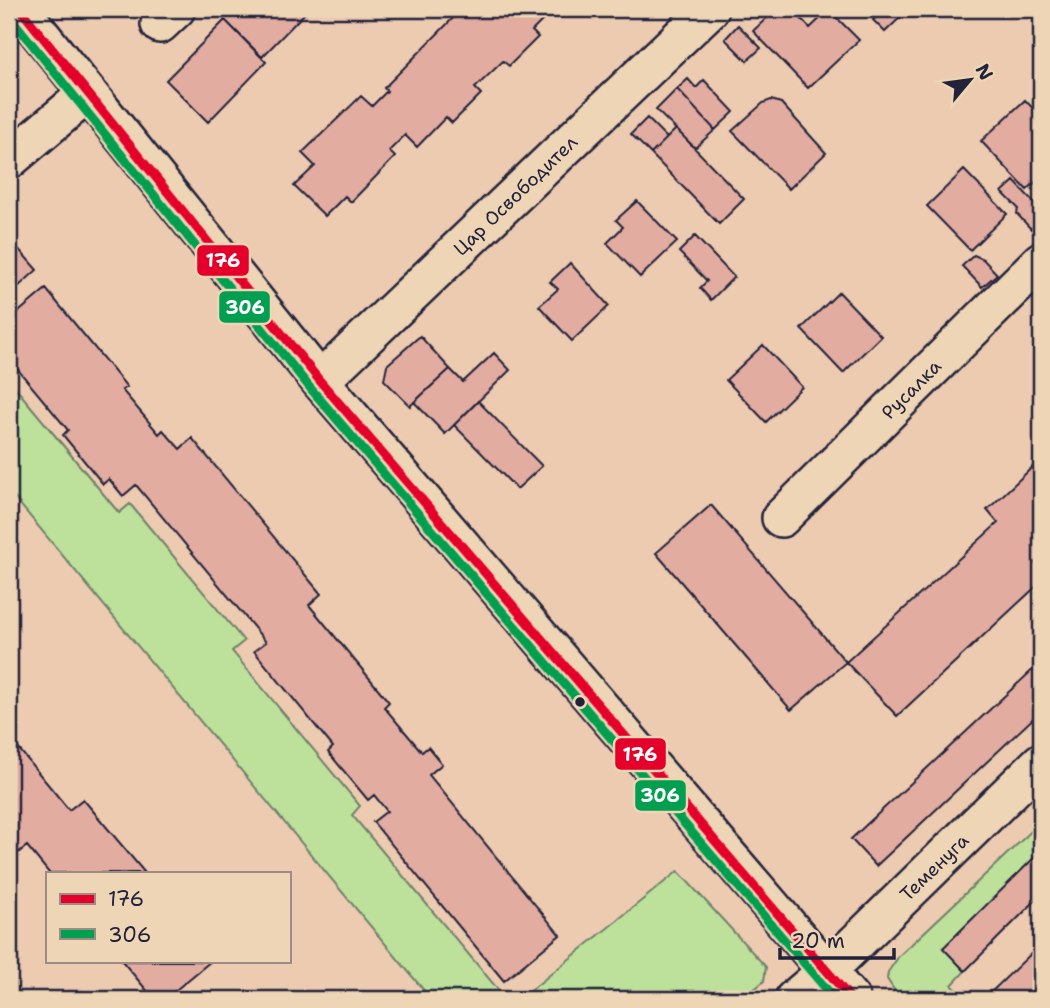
<svg xmlns="http://www.w3.org/2000/svg" width="1050" height="1008" viewBox="0 0 1050 1008" font-family="'Shantell Sans',sans-serif">
<rect width="100%" height="100%" fill="#edcbb1"/>
<filter id="ink" filterUnits="userSpaceOnUse"><feTurbulence type="fractalNoise" baseFrequency=".0143" numOctaves="2"/><feDisplacementMap in="SourceGraphic" scale="14" xChannelSelector="R" yChannelSelector="G"/><feConvolveMatrix kernelMatrix="1 2 1 2 8 2 1 2 1" color-interpolation-filters="sRGB"/></filter>
<g filter="url(#ink)">
<!-- green -->
<path fill="#bde09b" stroke="#70816b" stroke-width="2" d="M 9,380 L 119,513 L 130,504 L 244,641 L 232,651 L 360,806 L 352,815 L 506,999 L 431,999 L 9,491 Z
M 1041,822 L 1041,851 L 943,948 L 965,971 L 952,985 L 965,999 L 900,999 L 887,979 L 888,972 L 899,956 Z
M 678,871 L 766,967 L 764,981 L 743,999 L 520,999 Z"/>
<!-- building -->
<path fill="#e2aca1" stroke="#22223b" stroke-width="2" d="M 220,9 L 301,9 L 305,13 L 262,57 L 217,12 Z
M 462,9 L 554,9 L 532,31 L 538,37 L 509,66 L 503,61 L 475,88 L 481,94 L 452,123 L 446,117 L 417,147 L 405,135 L 389,151 L 395,157 L 351,202 L 345,196 L 325,216 L 294,186 L 315,166 L 302,153 L 361,96 L 372,106 L 387,91 L 384,88 Z
M 776,9 L 792,9 L 810,28 L 829,10 L 859,40 L 808,88 L 753,31 Z
M 878,9 L 909,9 L 885,32 L 873,20 L 881,12 Z
M 225,20 L 266,62 L 208,122 L 166,80 Z
M 738,25 L 761,48 L 747,61 L 725,39 Z
M 688,79 L 696,88 L 704,80 L 734,112 L 715,130 L 677,89 Z
M 677,89 L 715,130 L 695,148 L 656,110 Z
M 771,100 L 781,103 L 826,153 L 789,189 L 732,131 L 763,103 Z
M 1025,100 L 1041,117 L 1041,177 L 1027,190 L 981,141 Z
M 647,118 L 667,138 L 651,154 L 631,134 Z
M 676,129 L 744,199 L 719,224 L 651,154 Z
M 964,170 L 1007,214 L 970,250 L 927,206 Z
M 1014,181 L 1041,210 L 1041,219 L 1031,229 L 1017,214 L 1018,208 L 1002,192 Z
M 637,201 L 677,242 L 640,277 L 607,243 L 623,227 L 616,220 Z
M 695,236 L 734,277 L 711,300 L 700,288 L 707,281 L 679,252 Z
M 9,238 L 37,270 L 9,295 Z
M 974,255 L 983,259 L 997,274 L 982,287 L 962,266 Z
M 570,263 L 609,306 L 572,341 L 539,306 L 558,289 L 550,282 Z
M 46,289 L 127,387 L 122,390 L 159,434 L 163,430 L 180,449 L 192,438 L 321,594 L 309,605 L 389,702 L 384,707 L 422,752 L 428,747 L 442,764 L 429,775 L 560,935 L 504,981 L 373,822 L 387,811 L 374,795 L 368,800 L 328,752 L 333,747 L 254,651 L 266,642 L 136,485 L 123,496 L 109,479 L 103,484 L 63,435 L 68,430 L 9,359 L 9,320 Z
M 839,292 L 881,336 L 843,373 L 801,329 Z
M 420,336 L 450,369 L 410,406 L 384,380 L 387,365 Z
M 763,345 L 802,387 L 766,422 L 726,380 Z
M 494,353 L 510,370 L 445,434 L 414,402 L 450,369 L 463,382 Z
M 478,401 L 542,466 L 517,489 L 454,425 Z
M 1041,459 L 1041,557 L 1035,563 L 1041,569 L 1041,582 L 897,716 L 846,662 L 998,523 L 987,510 Z
M 711,505 L 846,662 L 791,710 L 656,553 Z
M 1041,662 L 1041,711 L 876,866 L 851,839 Z
M 9,737 L 69,810 L 83,799 L 145,873 L 49,873 L 27,846 L 13,857 L 9,851 Z
M 1041,851 L 1041,895 L 965,971 L 943,948 Z
M 1041,944 L 1041,996 L 1038,999 L 984,999 Z
M 122,961 L 211,961 L 165,999 L 154,999 Z"/>
<g fill="none" stroke-linecap="round" stroke-linejoin="round">
<!-- street casing -->
<g stroke="#22223b" stroke-width="42">
<path id="street" d="M 20,9 L 320,381 L 851,999
M 160,24 L 176,9
M 9,160 L 88,93
M 320,381 L 710,9
M 781,518 L 1041,261
M 794,999 L 827,971 L 1041,762"/>
</g>
<!-- street -->
<use href="#street" stroke="#edd5b5" stroke-width="37"/>
<!-- bus-1 casing -->
<g stroke="#edd5b5" stroke-width="14">
<path id="bus-1" d="M 20,9 L 320,381 L 851,999"/>
</g>
<!-- bus-2 casing -->
<g stroke="#edd5b5" stroke-width="14">
<path id="bus-2" d="M 10,17 L 311,389 L 835,999"/>
</g>
<!-- bus-1 -->
<use href="#bus-1" stroke="#e4002b" stroke-width="9"/>
<!-- bus-2 -->
<use href="#bus-2" stroke="#029f50" stroke-width="9"/>
</g>
</g>
<!-- markers -->
<circle fill="#22223b" stroke="#edd5b5" stroke-width="2.5" cx="580" cy="702" r="6"/>
<g text-anchor="middle" stroke-width="6" stroke-linejoin="round" paint-order="stroke">
<!-- street labels -->
<g font-size="19" fill="#22223b" stroke="#edd5b5">
<text transform="translate(515 195) rotate(-44)" y="7">Цар Освободител</text>
<text transform="translate(911 389) rotate(-45)" y="7">Русалка</text>
<text transform="translate(934 867) rotate(-44)" y="7">Теменуга</text>
</g>
</g>
<g stroke="#edd5b5" stroke-width="2.5">
<rect x="196" y="244" width="54" height="33" rx="7" fill="#e4002b"/>
<rect x="218" y="290" width="53" height="34" rx="7" fill="#029f50"/>
<rect x="614" y="737" width="53" height="34" rx="7" fill="#e4002b"/>
<rect x="634" y="779" width="53" height="33" rx="7" fill="#029f50"/>
</g>
<g font-size="19" text-anchor="middle" font-weight="bold" fill="#fff">
<text x="223" y="267">176</text>
<text x="245" y="314">306</text>
<text x="640" y="761">176</text>
<text x="660" y="802">306</text>
</g>
<!-- margin -->
<rect width="1050" height="1008" fill="none" stroke="#edd5b5" stroke-width="35"/>
<rect x="18" y="18" width="1015" height="973" fill="none" stroke="#22223b" stroke-width="2.5" filter="url(#ink)"/>
<!-- legend -->
<rect x="46" y="872" width="245" height="91" fill="#edd5b5" stroke="#9c8d84" stroke-width="2"/>
<rect x="60" y="894" width="35" height="10" fill="#e4002b" stroke="#9c8d84" stroke-width="2"/>
<text x="108" y="906" font-size="21" fill="#22223b">176</text>
<rect x="60" y="929" width="35" height="10" fill="#029f50" stroke="#9c8d84" stroke-width="2"/>
<text x="108" y="942" font-size="21" fill="#22223b">306</text>
<!-- north arrow -->
<g transform="translate(970 80) rotate(61)" stroke="#edd5b5" stroke-width="5" paint-order="stroke">
<path d="M0-5L12 26L0 18L-12 26Z" fill="#22223b"/>
<text y="-10" font-size="19" font-weight="bold" text-anchor="middle" fill="#22223b">N</text>
</g>
<!-- scale -->
<path d="M780 948v10h114v-10" fill="none" stroke="#22223b" stroke-width="3.5"/>
<text x="791" y="948" font-size="21" fill="#22223b" stroke="#edd5b5" stroke-width="5" paint-order="stroke">20 m</text>
</svg>
